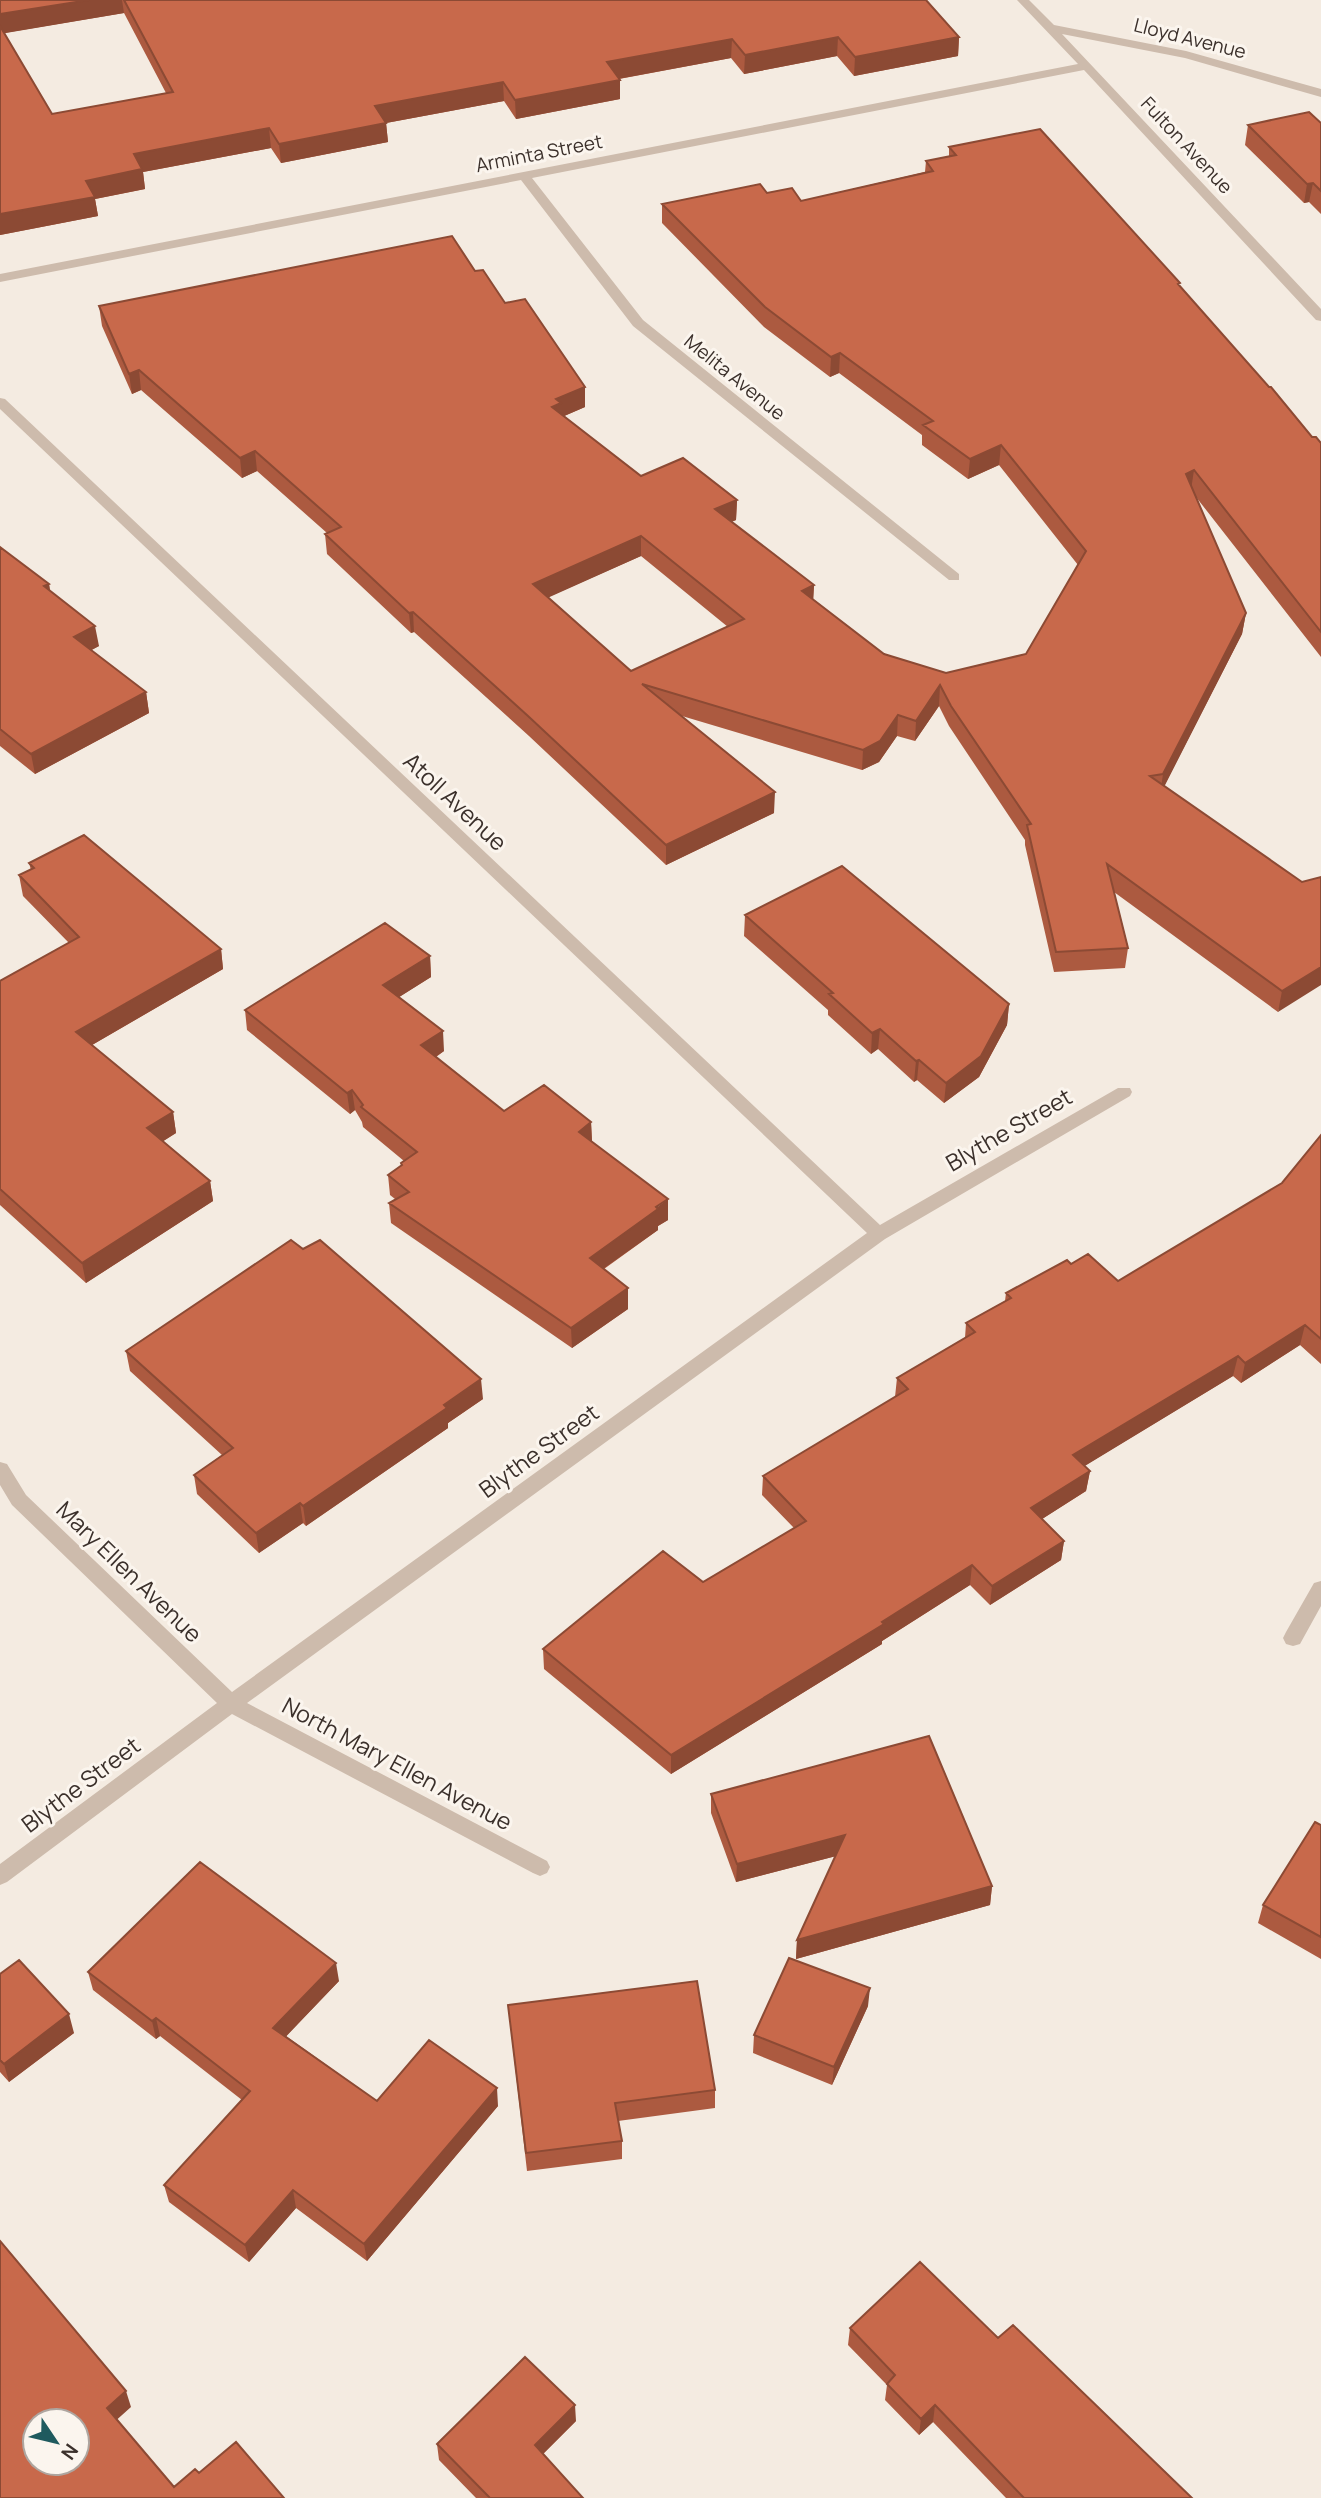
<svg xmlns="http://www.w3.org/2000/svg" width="1321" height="2498" viewBox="0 0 1321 2498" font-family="Manrope,sans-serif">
<rect width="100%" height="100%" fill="#f4ebe1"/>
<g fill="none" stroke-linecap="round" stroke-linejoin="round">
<!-- minor -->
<path fill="#cdbbac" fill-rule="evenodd" d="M 1017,0 L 1029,0 L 1054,25 L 1186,51 L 1321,89 L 1321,97 L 1185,58 L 1062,34 L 1321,309 L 1321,321 L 1316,320 L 1084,70 L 532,178 L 643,320 L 959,574 L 959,580 L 949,580 L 633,326 L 521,180 L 0,282 L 0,274 L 1078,64 Z
M 0,398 L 5,399 L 880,1225 L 1118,1088 L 1130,1088 L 1132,1092 L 1130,1096 L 885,1239 L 247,1703 L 547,1861 L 550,1867 L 547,1873 L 540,1876 L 533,1873 L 232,1714 L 7,1882 L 0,1885 L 0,1864 L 217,1703 L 12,1505 L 0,1485 L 0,1462 L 7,1464 L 26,1495 L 232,1692 L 867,1233 L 0,409 Z
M 1321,1581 L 1321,1606 L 1300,1644 L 1293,1646 L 1286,1644 L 1283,1638 L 1286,1632 L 1314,1583 Z"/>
</g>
<!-- wall -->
<path fill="#ac5a40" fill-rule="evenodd" d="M 0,0 L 926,0 L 959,37 L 958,56 L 854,76 L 837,56 L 744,74 L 731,58 L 619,79 L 620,80 L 620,99 L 516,119 L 504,101 L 386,123 L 388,142 L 281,163 L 271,148 L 143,172 L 145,189 L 95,199 L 98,216 L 0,235 ZM 124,13 L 166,93 L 52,114 L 4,33 Z
M 1321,123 L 1321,214 L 1309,202 L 1304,203 L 1245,145 L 1248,125 Z
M 949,147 L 1180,286 L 1312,437 L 1321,443 L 1321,657 L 1196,497 L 1246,613 L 1242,634 L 1164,786 L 1302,882 L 1321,877 L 1278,1012 L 1114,892 L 1128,948 L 1125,968 L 1054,972 L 1025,845 L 1025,840 L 949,726 L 939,706 L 915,741 L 897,736 L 879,762 L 862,770 L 682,716 L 774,813 L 666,865 L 529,736 L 414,632 L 411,633 L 327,554 L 325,534 L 327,533 L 257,471 L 242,478 L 141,390 L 132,394 L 102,326 L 99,306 L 475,271 L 505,303 L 585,407 L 564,416 L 641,476 L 737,500 L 736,520 L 731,522 L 814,585 L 813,599 L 884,654 L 946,673 L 1026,654 L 1078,565 L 999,465 L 968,479 L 922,445 L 922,435 L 839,373 L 830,377 L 764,327 L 662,223 L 662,204 L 767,193 L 801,201 L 925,172 L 926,161 L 949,156 ZM 641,556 L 728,627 L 631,671 L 548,597 Z
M 0,547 L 49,584 L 50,591 L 99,646 L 91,650 L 146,692 L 149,713 L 35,774 L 0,746 Z
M 29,863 L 221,949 L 223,969 L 92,1045 L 173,1112 L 176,1133 L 163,1141 L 210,1181 L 213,1201 L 86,1283 L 0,1205 L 0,981 L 69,943 L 23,896 L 19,875 L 31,870 Z
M 745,915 L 1009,1004 L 1007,1025 L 979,1077 L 944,1103 L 917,1080 L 914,1082 L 878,1049 L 871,1054 L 828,1015 L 828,1010 L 744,936 Z
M 430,956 L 431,977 L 399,997 L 444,1051 L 436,1057 L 504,1111 L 591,1122 L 592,1142 L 668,1220 L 658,1226 L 658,1230 L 604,1269 L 628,1288 L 628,1309 L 572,1348 L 391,1223 L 389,1203 L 395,1199 L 390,1195 L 388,1175 L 401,1166 L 401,1163 L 404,1161 L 363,1127 L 362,1122 L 355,1110 L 350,1114 L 247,1030 L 245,1010 Z
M 1321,1135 L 1321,1364 L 1300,1345 L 1241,1383 L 1233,1376 L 1084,1466 L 1090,1471 L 1086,1491 L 1042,1519 L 1064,1541 L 1061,1560 L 990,1605 L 970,1585 L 882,1641 L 882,1644 L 671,1774 L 544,1669 L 543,1649 L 703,1582 L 794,1528 L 762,1495 L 763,1476 L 895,1397 L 897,1378 L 965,1338 L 966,1323 L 1005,1301 L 1006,1293 L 1071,1264 L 1118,1281 L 1282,1183 Z
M 126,1351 L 483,1399 L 448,1423 L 448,1428 L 306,1526 L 303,1523 L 259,1553 L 197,1494 L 194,1475 L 222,1455 L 130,1371 Z
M 711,1794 L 992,1886 L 990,1905 L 796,1959 L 797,1940 L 836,1856 L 736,1882 L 711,1813 Z
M 1321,1825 L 1321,1959 L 1258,1923 L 1263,1905 Z
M 88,1972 L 339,1981 L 286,2036 L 377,2101 L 498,2106 L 367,2261 L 296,2208 L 249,2262 L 169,2202 L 164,2185 L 242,2100 L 160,2036 L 156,2039 L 93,1990 Z
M 0,1974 L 74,2033 L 9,2082 L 0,2072 Z
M 508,2005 L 715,2090 L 715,2108 L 618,2121 L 622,2141 L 622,2159 L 527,2171 Z
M 868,2006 L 832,2085 L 753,2053 L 754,2035 Z
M 850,2328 L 998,2338 L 1192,2498 L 1006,2498 L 933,2422 L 919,2435 L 885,2400 L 887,2385 L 848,2345 Z
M 576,2421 L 543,2454 L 583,2498 L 476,2498 L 439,2460 L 437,2444 Z"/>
<!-- shaded-wall -->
<path fill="#8c4a34" d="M 89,0 L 122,0 L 124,13 L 0,34 L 0,14 Z
M 838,37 L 837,56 L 744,74 L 745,55 Z
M 959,37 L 958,56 L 854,76 L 855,57 Z
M 732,39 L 731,58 L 607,81 L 607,62 Z
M 620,80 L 620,99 L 516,119 L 515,100 Z
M 503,82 L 504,101 L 386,123 L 388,142 L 281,163 L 279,144 L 375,106 Z
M 269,128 L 271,148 L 143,172 L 145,189 L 95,199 L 98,216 L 0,235 L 0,214 L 86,181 L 134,154 Z
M 1313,183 L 1309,202 L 1304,203 L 1307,184 Z
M 840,353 L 839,373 L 830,377 L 831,357 Z
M 139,370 L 141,390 L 132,394 L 129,374 Z
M 585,387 L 585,407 L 562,417 L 552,407 L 556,399 Z
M 1001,445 L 999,465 L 968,479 L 970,459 Z
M 255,451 L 257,471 L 242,478 L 240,458 Z
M 1194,470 L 1191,490 L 1186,474 Z
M 737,500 L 736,520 L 714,529 L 715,509 Z
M 641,536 L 641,556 L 534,604 L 533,584 Z
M 49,584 L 52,604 L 44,586 Z
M 814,585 L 813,605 L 802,591 Z
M 413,612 L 414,632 L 411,633 L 409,613 Z
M 1246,613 L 1242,634 L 1160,795 L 1163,774 Z
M 95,626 L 99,646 L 77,658 L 74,637 Z
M 940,685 L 939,706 L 915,741 L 916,721 Z
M 146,692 L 149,713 L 35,774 L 31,754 Z
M 898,715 L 897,736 L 879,762 L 862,770 L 863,750 Z
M 775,792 L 774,813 L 666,865 L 666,845 Z
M 221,949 L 223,969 L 80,1052 L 76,1032 Z
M 430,956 L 431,977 L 385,1006 L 383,985 Z
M 1321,967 L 1321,985 L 1278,1012 L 1282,991 Z
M 1009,1004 L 1007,1025 L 979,1077 L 944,1103 L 946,1083 Z
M 880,1029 L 878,1049 L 871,1054 L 872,1033 Z
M 443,1031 L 444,1051 L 422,1066 L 421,1045 Z
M 919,1060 L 917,1080 L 914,1082 L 916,1061 Z
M 352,1090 L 355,1110 L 350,1114 L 347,1093 Z
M 173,1112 L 176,1133 L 151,1149 L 147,1128 Z
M 591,1122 L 592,1142 L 579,1132 Z
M 210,1181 L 213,1201 L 86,1283 L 82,1263 Z
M 668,1199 L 668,1220 L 658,1226 L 658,1230 L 590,1278 L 590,1258 Z
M 628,1288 L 628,1309 L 572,1348 L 571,1328 Z
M 1305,1325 L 1300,1345 L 1241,1383 L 1245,1363 Z
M 1238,1356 L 1233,1376 L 1070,1475 L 1073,1455 Z
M 481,1379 L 483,1399 L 448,1423 L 448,1428 L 306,1526 L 303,1506 Z
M 1090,1471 L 1086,1491 L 1028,1528 L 1031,1508 Z
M 300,1503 L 303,1523 L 259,1553 L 256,1533 Z
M 1064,1541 L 1061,1560 L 990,1605 L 992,1586 Z
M 972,1565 L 970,1585 L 882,1641 L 882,1644 L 671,1774 L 671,1755 Z
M 845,1835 L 844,1854 L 736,1882 L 737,1864 Z
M 992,1886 L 990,1905 L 796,1959 L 797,1940 Z
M 336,1963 L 339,1981 L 277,2046 L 273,2028 Z
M 870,1988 L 868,2006 L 832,2085 L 834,2067 Z
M 69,2014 L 74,2033 L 9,2082 L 4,2064 Z
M 156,2018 L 160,2036 L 156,2039 L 152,2021 Z
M 497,2088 L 498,2106 L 367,2261 L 364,2244 Z
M 293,2190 L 296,2208 L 249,2262 L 245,2245 Z
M 126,2391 L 131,2407 L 112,2424 L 107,2408 Z
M 575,2405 L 576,2421 L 536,2461 L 535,2445 Z
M 935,2405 L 933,2422 L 919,2435 L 921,2419 Z"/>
<!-- building -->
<path fill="#c8694b" stroke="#8c4a34" stroke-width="2" fill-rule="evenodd" d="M 0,0 L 89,0 L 0,14 Z
M 124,0 L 926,0 L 959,37 L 855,57 L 838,37 L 745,55 L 732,39 L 607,62 L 620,80 L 515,100 L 503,82 L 375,106 L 386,123 L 279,144 L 269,128 L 134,154 L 142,169 L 86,181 L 95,197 L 0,214 L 0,26 L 52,114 L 173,92 Z
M 1309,112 L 1321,123 L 1321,191 L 1313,183 L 1307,184 L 1248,125 Z
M 1040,129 L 1180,283 L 1178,284 L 1269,387 L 1271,387 L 1312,437 L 1316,437 L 1321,443 L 1321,632 L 1194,470 L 1186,474 L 1246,613 L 1163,774 L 1150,776 L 1302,882 L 1321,877 L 1321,967 L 1282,991 L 1107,864 L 1128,948 L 1056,952 L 1027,825 L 1031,824 L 951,706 L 940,685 L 916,721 L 898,715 L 880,741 L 863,750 L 642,684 L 775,792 L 666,845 L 528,716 L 413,612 L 409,613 L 325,534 L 341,527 L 255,451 L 240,458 L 139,370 L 129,374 L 99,306 L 452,236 L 475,271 L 483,270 L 505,303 L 525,299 L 585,387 L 556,399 L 561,403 L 552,407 L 641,476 L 683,458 L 737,500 L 715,509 L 814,585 L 802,591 L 884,654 L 946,673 L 1026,654 L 1086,551 L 1001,445 L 970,459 L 923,425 L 933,421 L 840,353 L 831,357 L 765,307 L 662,204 L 760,184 L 767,193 L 792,188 L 801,201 L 933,171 L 926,161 L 956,155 L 949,147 ZM 641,536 L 744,619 L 631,671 L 533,584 Z
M 0,547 L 49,584 L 44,586 L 95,626 L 74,637 L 146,692 L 31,754 L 0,729 Z
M 84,835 L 221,949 L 76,1032 L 173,1112 L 147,1128 L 210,1181 L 82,1263 L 0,1189 L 0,981 L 79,937 L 19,875 L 34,868 L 29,863 Z
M 842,866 L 1009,1004 L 981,1056 L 946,1083 L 919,1060 L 916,1061 L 880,1029 L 872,1033 L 829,994 L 833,993 L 745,915 Z
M 385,923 L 430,956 L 383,985 L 443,1031 L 421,1045 L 504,1111 L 544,1085 L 591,1122 L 579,1132 L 668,1199 L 656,1207 L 658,1209 L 590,1258 L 628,1288 L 571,1328 L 389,1203 L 409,1192 L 388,1175 L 402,1165 L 401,1163 L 417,1152 L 361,1107 L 363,1105 L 352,1090 L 347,1093 L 245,1010 Z
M 1321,1135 L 1321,1339 L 1305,1325 L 1245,1363 L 1238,1356 L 1073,1455 L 1090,1471 L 1031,1508 L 1064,1541 L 992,1586 L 972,1565 L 882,1622 L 884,1624 L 671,1755 L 543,1649 L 663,1551 L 703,1582 L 806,1521 L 763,1476 L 908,1389 L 897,1378 L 975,1332 L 966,1323 L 1011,1298 L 1006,1293 L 1067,1260 L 1071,1264 L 1088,1254 L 1118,1281 L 1282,1183 Z
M 291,1240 L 303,1249 L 320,1240 L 481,1379 L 444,1405 L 447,1408 L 303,1506 L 300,1503 L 256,1533 L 194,1475 L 233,1448 L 126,1351 Z
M 929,1736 L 992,1886 L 797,1940 L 845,1835 L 737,1864 L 711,1794 Z
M 1315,1822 L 1321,1825 L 1321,1937 L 1263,1905 Z
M 200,1862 L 336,1963 L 273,2028 L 377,2101 L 429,2040 L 497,2088 L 364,2244 L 293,2190 L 245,2245 L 164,2185 L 250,2091 L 156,2018 L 152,2021 L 88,1972 Z
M 789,1958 L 870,1988 L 834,2067 L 754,2035 Z
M 19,1960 L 69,2014 L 4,2064 L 0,2060 L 0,1974 Z
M 697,1981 L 715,2090 L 615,2103 L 622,2141 L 526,2153 L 508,2005 Z
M 0,2241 L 126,2391 L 107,2408 L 174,2487 L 195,2469 L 199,2473 L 236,2442 L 284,2498 L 0,2498 ZM 35,2421 L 77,2421 L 77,2463 L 35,2463 Z
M 920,2262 L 998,2338 L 1013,2325 L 1192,2498 L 1024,2498 L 935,2405 L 921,2419 L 887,2384 L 895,2375 L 850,2328 Z
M 525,2357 L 575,2405 L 535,2445 L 583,2498 L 490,2498 L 437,2444 Z"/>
<g text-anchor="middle" stroke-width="6" stroke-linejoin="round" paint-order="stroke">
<!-- far-street labels -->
<g font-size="19" fill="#3b302b" stroke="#fbf5ee">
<text transform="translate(1190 38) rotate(14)" y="7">Lloyd Avenue</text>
<text transform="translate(1187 145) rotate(47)" y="7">Fulton Avenue</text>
<text transform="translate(539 153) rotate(-11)" y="7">Arminta Street</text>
<text transform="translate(735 377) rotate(39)" y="7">Melita Avenue</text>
</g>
<!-- street labels -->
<g font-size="23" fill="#3b302b" stroke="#fbf5ee">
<text transform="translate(455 802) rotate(43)" y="8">Atoll Avenue</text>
<text transform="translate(1009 1130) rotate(-30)" y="8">Blythe Street</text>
<text transform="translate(539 1451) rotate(-36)" y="8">Blythe Street</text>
<text transform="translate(129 1572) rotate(44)" y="8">Mary Ellen Avenue</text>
<text transform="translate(397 1764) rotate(28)" y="8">North Mary Ellen Avenue</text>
<text transform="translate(81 1785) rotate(-37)" y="8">Blythe Street</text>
</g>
</g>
<!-- north arrow -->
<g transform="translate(56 2442) rotate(125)"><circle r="33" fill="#fbf5ee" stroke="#aea6a0" stroke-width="2"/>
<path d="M0-5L12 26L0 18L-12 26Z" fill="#1f5a5e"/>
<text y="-10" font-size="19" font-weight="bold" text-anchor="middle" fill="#3b302b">N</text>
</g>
</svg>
